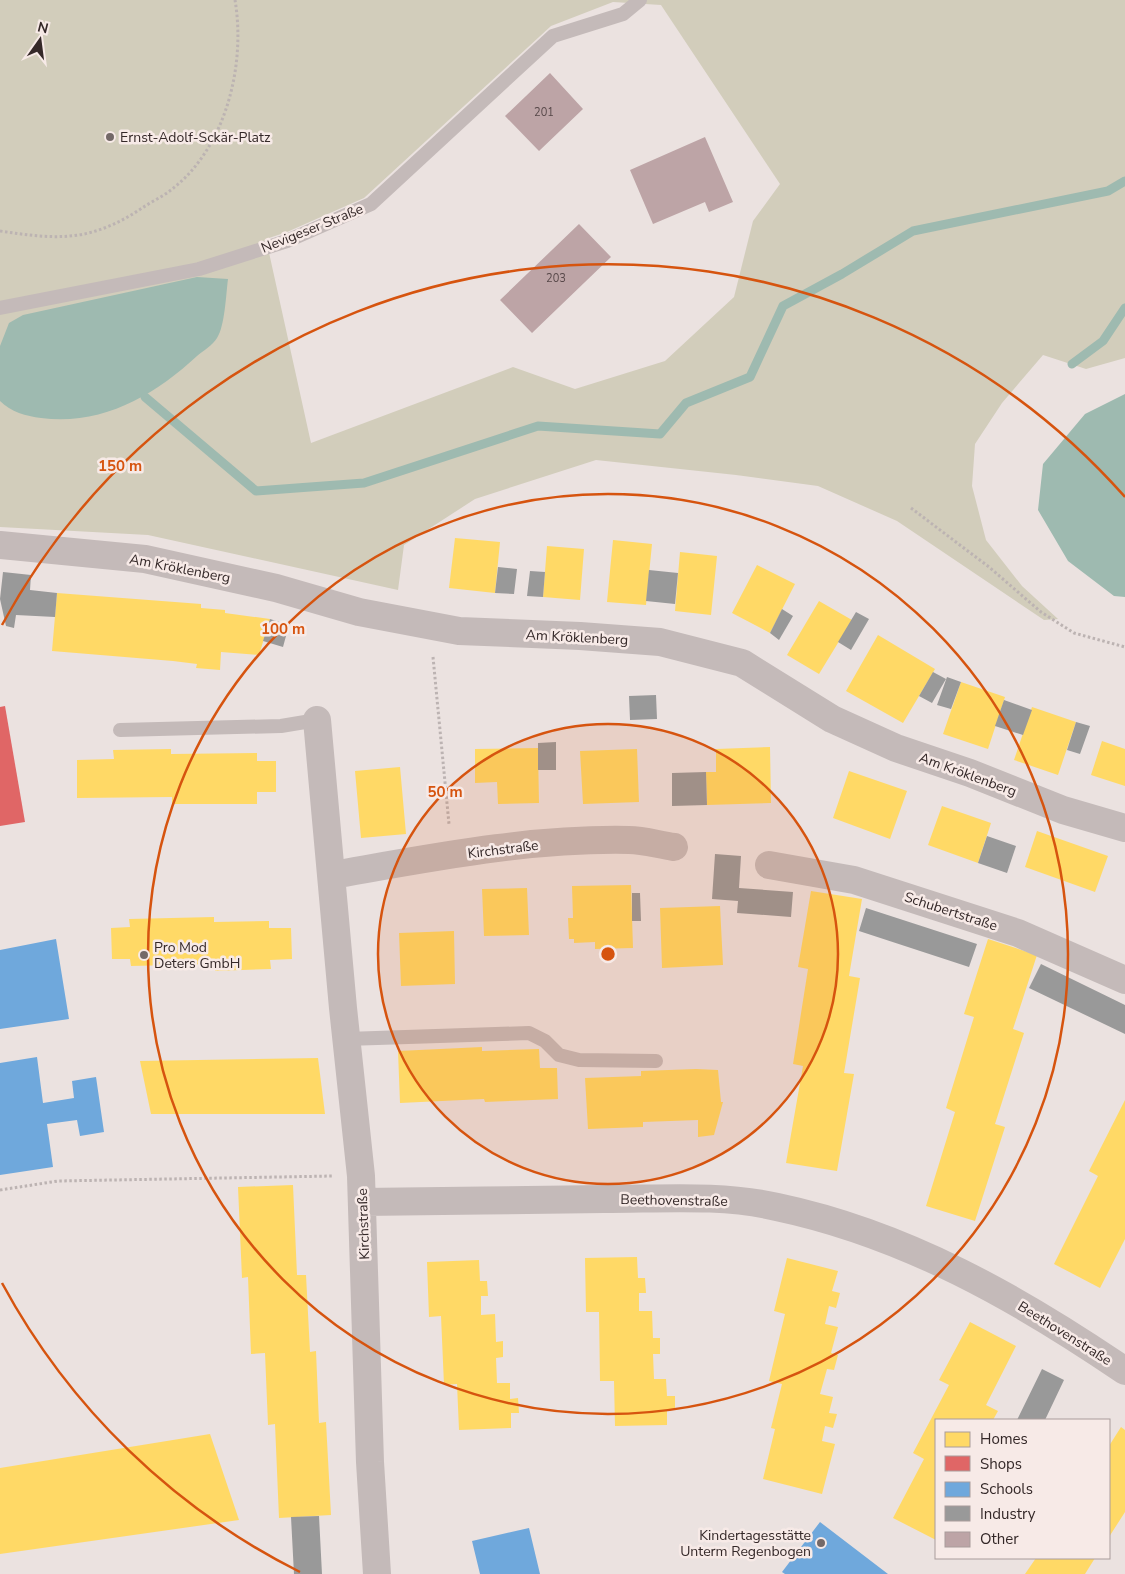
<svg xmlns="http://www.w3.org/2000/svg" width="1125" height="1574" viewBox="0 0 1125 1574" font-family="'Nunito Sans',sans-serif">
<rect width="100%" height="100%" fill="#ebe2e0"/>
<!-- green -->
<path fill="#d2cdbb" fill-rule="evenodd" d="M 0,0 L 1125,0 L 1125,358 L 1086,369 L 1043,355 L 1002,403 L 975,444 L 972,486 L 986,540 L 1022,586 L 1058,619 L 1044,620 L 897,521 L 818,486 L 736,475 L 596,460 L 475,499 L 404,545 L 398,590 L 148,535 L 0,527 ZM 613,2 L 661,5 L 780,184 L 753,221 L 734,297 L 665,361 L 575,389 L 513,367 L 311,443 L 266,239 L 287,232 L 364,198 L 551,26 Z"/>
<!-- water -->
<path fill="#9ebab0" d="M 197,277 L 228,279 C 226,294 225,326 217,338 C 213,345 203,351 197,356 C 154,396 101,426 41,418 C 26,416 11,412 0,401 L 0,346 L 9,323 L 23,315 Z
M 1125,394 L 1125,597 L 1114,596 L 1068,561 L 1038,510 L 1043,464 L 1085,414 Z"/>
<!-- homes -->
<path fill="#ffd966" d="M 455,538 L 500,542 L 495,593 L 449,588 Z
M 613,540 L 652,544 L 646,605 L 607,602 Z
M 547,546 L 584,549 L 580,600 L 543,597 Z
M 680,552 L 717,556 L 711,615 L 675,611 Z
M 757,565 L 795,584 L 770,633 L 732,613 Z
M 57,593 L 201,604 L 201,608 L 225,610 L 225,613 L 270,619 L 259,655 L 221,652 L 220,670 L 196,668 L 197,664 L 173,661 L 52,651 Z
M 819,601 L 852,620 L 819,674 L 787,655 Z
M 878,635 L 935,669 L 903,723 L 846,691 Z
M 961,682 L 1005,697 L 988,749 L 943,734 Z
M 1032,707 L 1076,722 L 1058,775 L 1014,760 Z
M 1102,741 L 1125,749 L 1125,786 L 1091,775 Z
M 770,747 L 771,803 L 707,805 L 706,772 L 716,772 L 716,749 Z
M 538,748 L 539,803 L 498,804 L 497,782 L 475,783 L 475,749 Z
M 171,749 L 171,754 L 257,753 L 257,761 L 276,761 L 276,792 L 257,792 L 257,804 L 172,804 L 172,797 L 77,798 L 77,760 L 114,759 L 113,750 Z
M 637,749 L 639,802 L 583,804 L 580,751 Z
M 400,767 L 406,834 L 361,838 L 355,771 Z
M 849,771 L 907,791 L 890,839 L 833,818 Z
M 942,806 L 991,823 L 978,863 L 928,845 Z
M 1037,831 L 1108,856 L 1095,892 L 1025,867 Z
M 631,885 L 633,948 L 595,949 L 595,942 L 574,943 L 574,939 L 569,939 L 568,918 L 573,918 L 572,886 Z
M 527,888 L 529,935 L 484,936 L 482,889 Z
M 811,891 L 862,899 L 849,976 L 860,978 L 844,1073 L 854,1074 L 837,1171 L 786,1163 L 803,1066 L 793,1064 L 808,969 L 798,967 Z
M 720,906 L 723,965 L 662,968 L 660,908 Z
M 214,917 L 214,922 L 269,921 L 269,928 L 291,928 L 292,959 L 270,960 L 271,969 L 215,971 L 215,964 L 131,966 L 130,959 L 112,959 L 111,928 L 130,927 L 129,919 Z
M 454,931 L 455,984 L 401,986 L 399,933 Z
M 988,939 L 1037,955 L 1013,1029 L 1024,1033 L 995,1124 L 1005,1127 L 975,1221 L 926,1206 L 955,1112 L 946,1108 L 974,1017 L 964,1014 Z
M 482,1047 L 482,1051 L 539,1049 L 540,1068 L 557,1068 L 558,1099 L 485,1102 L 484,1099 L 400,1103 L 398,1051 Z
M 318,1058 L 325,1114 L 151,1114 L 140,1061 Z
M 696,1069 L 718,1070 L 721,1102 L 723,1102 L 714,1135 L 698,1137 L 698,1120 L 643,1122 L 643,1127 L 588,1129 L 585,1078 L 641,1076 L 641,1071 Z
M 1125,1100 L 1125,1239 L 1100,1288 L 1054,1264 L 1098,1176 L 1089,1171 Z
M 293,1185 L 297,1275 L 306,1275 L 310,1352 L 316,1351 L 319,1423 L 326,1422 L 331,1515 L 279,1518 L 275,1424 L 268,1425 L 265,1353 L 251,1354 L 248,1277 L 242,1278 L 238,1187 Z
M 637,1257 L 638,1278 L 645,1278 L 646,1293 L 639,1293 L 639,1311 L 652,1311 L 653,1338 L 660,1338 L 660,1354 L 653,1354 L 654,1379 L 666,1379 L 667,1396 L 675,1396 L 675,1410 L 667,1410 L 667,1425 L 615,1426 L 614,1381 L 600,1381 L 599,1312 L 586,1312 L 585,1258 Z
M 787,1258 L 838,1271 L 832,1291 L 840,1293 L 836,1308 L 829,1306 L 825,1324 L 838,1327 L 831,1353 L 838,1355 L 834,1370 L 827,1369 L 820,1394 L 833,1397 L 829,1413 L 837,1414 L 833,1428 L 825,1426 L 822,1441 L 835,1444 L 822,1494 L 763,1479 L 775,1429 L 771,1428 L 782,1384 L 769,1381 L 785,1314 L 774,1311 Z
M 479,1260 L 480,1281 L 487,1281 L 488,1296 L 481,1296 L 481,1315 L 495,1314 L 496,1342 L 503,1341 L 503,1357 L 496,1358 L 497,1383 L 510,1383 L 510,1399 L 518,1398 L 519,1413 L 511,1413 L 511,1428 L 459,1430 L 457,1384 L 444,1385 L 441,1316 L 429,1317 L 427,1262 Z
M 970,1322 L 1016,1346 L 986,1405 L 998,1411 L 993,1420 L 936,1420 L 936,1540 L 893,1518 L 924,1459 L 913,1453 L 949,1385 L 939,1380 Z
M 1121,1427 L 1125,1430 L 1125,1512 L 1109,1537 L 1109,1446 Z
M 210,1434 L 239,1520 L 0,1554 L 0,1468 Z
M 1036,1558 L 1095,1558 L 1085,1574 L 1025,1574 Z"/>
<!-- shops -->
<path fill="#e06666" d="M 5,706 L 25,822 L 0,826 L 0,707 Z"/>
<!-- schools -->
<path fill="#6fa8dc" d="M 56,939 L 69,1019 L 0,1029 L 0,950 Z
M 37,1057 L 43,1103 L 74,1098 L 72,1081 L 96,1077 L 104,1132 L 80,1136 L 77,1120 L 47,1124 L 53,1167 L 0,1175 L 0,1063 Z
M 820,1522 L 888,1574 L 785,1574 L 782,1572 Z
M 529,1528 L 540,1574 L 480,1574 L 472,1541 Z"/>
<!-- industry -->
<path fill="#999" d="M 498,567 L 517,569 L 514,594 L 495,593 Z
M 649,570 L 678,573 L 675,604 L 646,601 Z
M 530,571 L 545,572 L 543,597 L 527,596 Z
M 3,572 L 31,575 L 30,590 L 57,593 L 55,617 L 16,615 L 14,628 L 6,626 L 0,599 Z
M 782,609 L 793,616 L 779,640 L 770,633 Z
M 856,612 L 869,619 L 851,650 L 838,642 Z
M 270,619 L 289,625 L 283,647 L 263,641 Z
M 933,672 L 946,679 L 932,703 L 919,696 Z
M 947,677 L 961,682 L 951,709 L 937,705 Z
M 656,695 L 657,719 L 630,720 L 629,696 Z
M 1004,700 L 1032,710 L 1023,735 L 995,726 Z
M 1076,722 L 1090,726 L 1080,754 L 1067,750 Z
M 556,742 L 556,770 L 538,770 L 538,743 Z
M 706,772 L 707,805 L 672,806 L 672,773 Z
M 987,836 L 1016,846 L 1007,873 L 978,863 Z
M 715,854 L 741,856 L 739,888 L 793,892 L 791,917 L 737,913 L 738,901 L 712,899 Z
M 632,893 L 640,893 L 641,921 L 632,921 Z
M 866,908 L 977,944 L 969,967 L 859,931 Z
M 1041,964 L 1125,1005 L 1125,1034 L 1029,988 Z
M 1042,1369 L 1064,1380 L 1045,1420 L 1017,1420 Z
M 319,1516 L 322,1574 L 294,1574 L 291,1517 Z"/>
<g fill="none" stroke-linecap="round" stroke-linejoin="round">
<!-- stream -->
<path stroke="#9ebab0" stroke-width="9" d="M 1072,364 L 1103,341 L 1125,308
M 145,397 L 256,491 L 364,483 L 538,426 L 660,434 L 686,403 L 750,377 L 783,306 L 842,274 L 913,231 L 1108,191 L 1125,181"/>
</g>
<!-- building -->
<path fill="#bda4a6" d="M 550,73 L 583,109 L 539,151 L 505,116 Z
M 705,137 L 733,202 L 709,212 L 705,202 L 653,224 L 630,170 Z
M 579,224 L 611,257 L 532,333 L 500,300 Z"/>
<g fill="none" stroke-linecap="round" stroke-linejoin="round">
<!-- path -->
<path stroke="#bcb3b2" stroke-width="3" stroke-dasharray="2.5 2.5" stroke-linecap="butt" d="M 0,231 C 27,235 52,239 79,235 C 102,231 123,221 142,208 C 151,202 162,197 171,190 C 226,148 246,65 235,0
M 911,508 L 989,567 L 1041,612 L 1074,633 L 1125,647
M 433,657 L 449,824
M 0,1190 L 58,1181 L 333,1176"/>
<!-- lane -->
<path stroke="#c4bab9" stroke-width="14" d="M 0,308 L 199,269 L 287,241 L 371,204 L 553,36 L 623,14 L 640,0
M 120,730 L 281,726 L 317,720
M 346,1039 L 529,1033 L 545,1041 L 559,1055 L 579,1060 L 656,1061"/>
<!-- street -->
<path stroke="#c4bab9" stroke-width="28" d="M 0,545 L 145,559 L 276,588 L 359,612 L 459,631 L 580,636 L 660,642 L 742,663 L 832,719 L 896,748 L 970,773 L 1063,810 L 1125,828
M 317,720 L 343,1008 L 361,1176 L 370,1462 L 377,1574
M 769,865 L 854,880 L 1018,933 L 1125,980
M 332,875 C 430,858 529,838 629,840 C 644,840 659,845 674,847
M 362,1202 C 443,1201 523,1200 604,1199 C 662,1199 721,1194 777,1207 C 905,1234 1018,1298 1125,1371"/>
</g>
<!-- distance rings -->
<circle cx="608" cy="954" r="230" fill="#d6540f" fill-opacity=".12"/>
<g fill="none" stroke="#d6540f" stroke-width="2.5">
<circle cx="608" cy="954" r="230"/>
<circle cx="608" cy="954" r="460"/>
<path d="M300 1572A690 690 0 0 1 2 1283M2 625A690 690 0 0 1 1125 497"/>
</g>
<!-- markers -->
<g fill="#746968" stroke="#f7eae7" stroke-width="2">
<circle cx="110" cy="137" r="5"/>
<circle cx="144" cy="955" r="5"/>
<circle cx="821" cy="1543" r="5"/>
</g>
<g text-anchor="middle" stroke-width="5" stroke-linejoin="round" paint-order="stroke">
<!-- number labels -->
<g font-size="11" fill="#564748">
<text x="544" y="116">201</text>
<text x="556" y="282">203</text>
</g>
<!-- poi labels -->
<g font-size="14" fill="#342828" stroke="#f7eae7" text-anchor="start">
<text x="120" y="142">Ernst-Adolf-Sckär-Platz</text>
<text x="154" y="952">Pro Mod<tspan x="154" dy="16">Deters GmbH</tspan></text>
<text x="811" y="1540" text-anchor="end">Kindertagesstätte<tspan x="811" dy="16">Unterm Regenbogen</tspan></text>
</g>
<!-- street labels -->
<g font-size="14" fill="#342828" stroke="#f7eae7">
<text transform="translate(312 228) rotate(-22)" y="5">Nevigeser Straße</text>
<text transform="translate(180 568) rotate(11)" y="5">Am Kröklenberg</text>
<text transform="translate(577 637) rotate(3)" y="5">Am Kröklenberg</text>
<text transform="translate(968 774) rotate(20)" y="5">Am Kröklenberg</text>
<text transform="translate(503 849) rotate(-7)" y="5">Kirchstraße</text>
<text transform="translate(951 911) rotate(18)" y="5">Schubertstraße</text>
<text transform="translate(674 1200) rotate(1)" y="5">Beethovenstraße</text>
<text transform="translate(363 1224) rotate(-92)" y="5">Kirchstraße</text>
<text transform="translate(1065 1333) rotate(32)" y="5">Beethovenstraße</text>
</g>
</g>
<circle cx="608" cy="954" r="8" fill="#d6540f" stroke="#f7eae7" stroke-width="2.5"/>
<g font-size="15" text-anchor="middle" font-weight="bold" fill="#d6540f" stroke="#f7eae7" stroke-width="5" stroke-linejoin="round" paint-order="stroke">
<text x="120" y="471">150 m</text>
<text x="283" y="634">100 m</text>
<text x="445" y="797">50 m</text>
</g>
<!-- legend -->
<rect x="935" y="1419" width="175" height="140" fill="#f7eae7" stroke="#a99c9b"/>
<rect x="945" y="1432" width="25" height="15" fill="#ffd966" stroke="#a99c9b"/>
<text x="980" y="1444" font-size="15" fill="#342828">Homes</text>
<rect x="945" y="1456" width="25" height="15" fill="#e06666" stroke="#a99c9b"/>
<text x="980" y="1469" font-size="15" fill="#342828">Shops</text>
<rect x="945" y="1482" width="25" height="15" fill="#6fa8dc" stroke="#a99c9b"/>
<text x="980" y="1494" font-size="15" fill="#342828">Schools</text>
<rect x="945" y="1506" width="25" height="15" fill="#999999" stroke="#a99c9b"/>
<text x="980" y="1519" font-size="15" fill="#342828">Industry</text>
<rect x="945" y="1532" width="25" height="15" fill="#bda4a6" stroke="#a99c9b"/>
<text x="980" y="1544" font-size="15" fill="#342828">Other</text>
<!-- north arrow -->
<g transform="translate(40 40) rotate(14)" stroke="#f7eae7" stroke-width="4" paint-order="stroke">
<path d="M0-4L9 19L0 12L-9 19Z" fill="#342828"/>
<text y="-8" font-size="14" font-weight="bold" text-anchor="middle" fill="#342828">N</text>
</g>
</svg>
